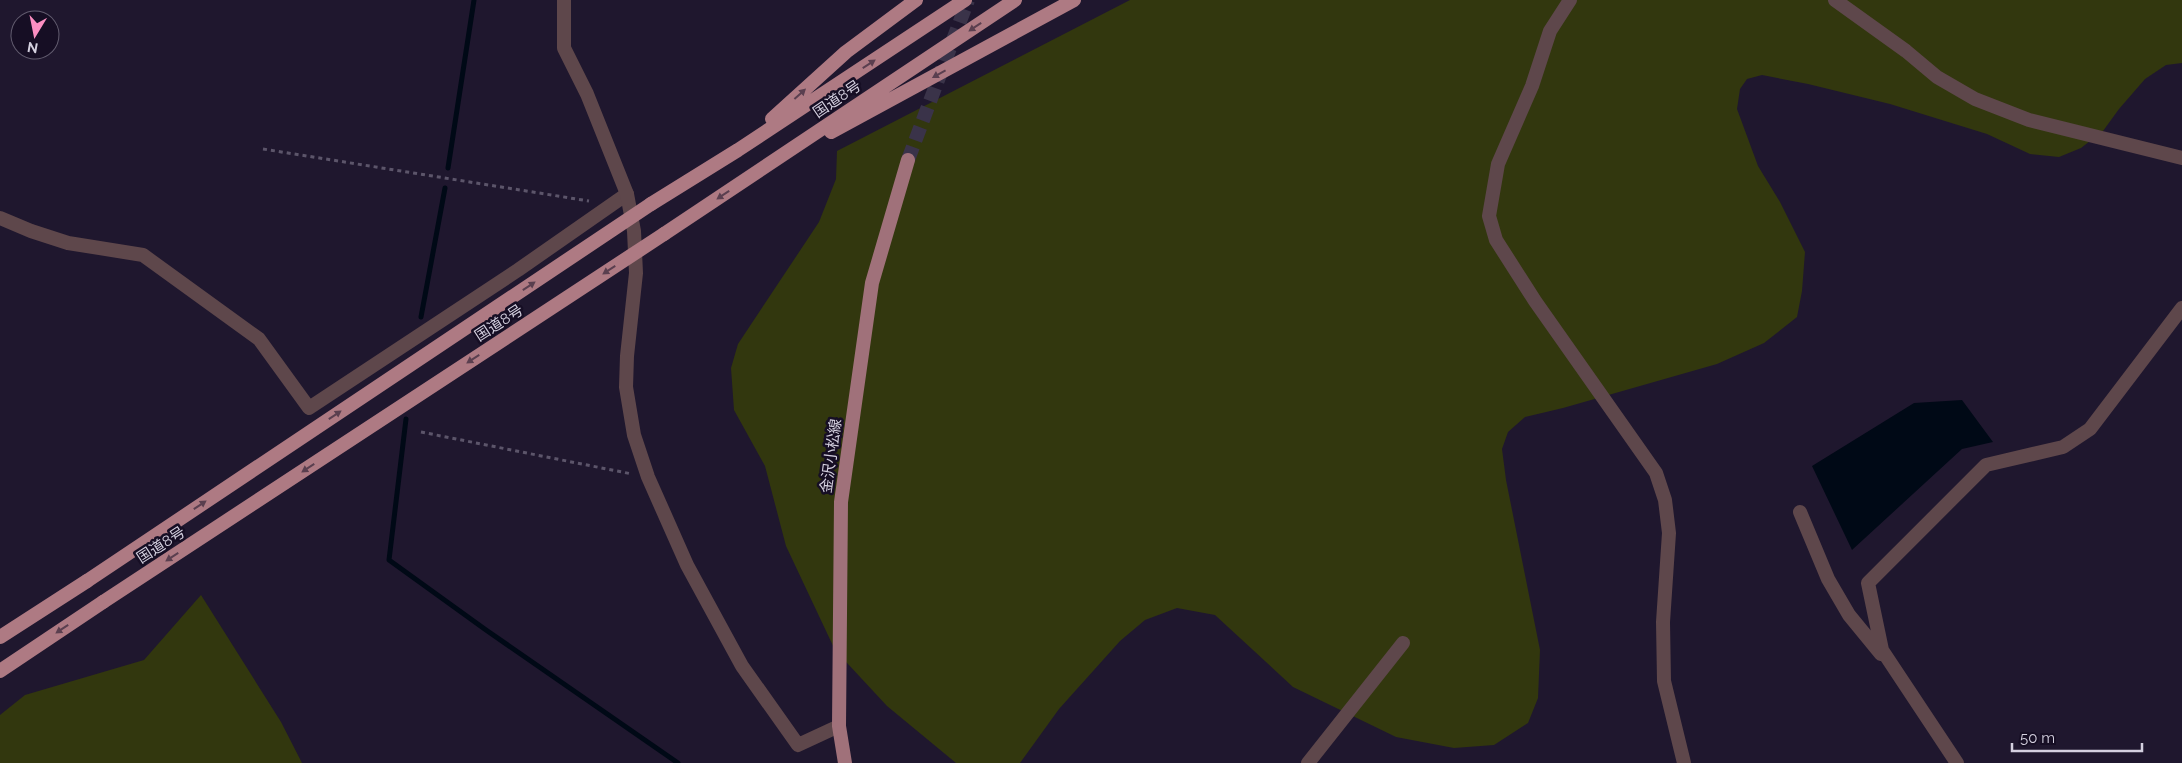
<svg xmlns="http://www.w3.org/2000/svg" width="2182" height="763" viewBox="0 0 2182 763" font-family="Raleway,'Noto Sans JP',sans-serif">
<rect width="100%" height="100%" fill="#1f172e"/>
<!-- green -->
<path fill="#32370e" d="M 1130,0 L 2182,0 L 2182,63 L 2166,65 L 2145,79 L 2119,109 L 2103,131 L 2081,148 L 2059,157 L 2030,154 L 1987,134 L 1890,104 L 1808,84 L 1762,75 L 1747,79 L 1740,89 L 1737,109 L 1758,166 L 1780,202 L 1805,252 L 1802,291 L 1797,317 L 1764,343 L 1717,364 L 1563,408 L 1525,417 L 1508,432 L 1502,449 L 1506,480 L 1540,650 L 1538,698 L 1528,723 L 1494,745 L 1454,748 L 1396,737 L 1293,687 L 1215,615 L 1177,608 L 1145,620 L 1120,641 L 1059,709 L 1020,763 L 956,763 L 887,706 L 835,650 L 786,546 L 765,466 L 734,410 L 731,368 L 738,344 L 819,222 L 836,179 L 837,151 Z
M 201,595 L 281,722 L 302,763 L 0,763 L 0,715 L 25,695 L 144,660 Z"/>
<!-- water -->
<path fill="#000916" d="M 1962,400 L 1993,442 L 1962,449 L 1852,550 L 1812,466 L 1914,403 Z"/>
<g fill="none" stroke-linecap="round" stroke-linejoin="round">
<!-- stream -->
<path stroke="#000916" stroke-width="5" d="M 448,168 L 474,0
M 421,317 L 445,188
M 406,419 L 389,560 L 486,630 L 678,763"/>
<!-- primary-tunnel -->
<path stroke="#3a3349" stroke-width="14" stroke-dasharray="14 7" stroke-linecap="butt" d="M 908,160 L 968,0"/>
<!-- path -->
<path stroke="#5c556a" stroke-width="3" stroke-dasharray="4 4" stroke-linecap="butt" d="M 263,149 L 589,201
M 421,432 L 632,474"/>
<!-- minor -->
<path stroke="#5e474b" stroke-width="14" d="M 1570,0 L 1550,31 L 1532,86 L 1498,164 L 1489,216 L 1496,240 L 1535,301 L 1656,473 L 1665,500 L 1669,533 L 1663,622 L 1664,681 L 1684,763
M 1835,0 L 1906,51 L 1937,77 L 1975,99 L 2029,120 L 2182,158
M 0,218 L 31,231 L 68,243 L 143,255 L 259,339 L 309,408 L 518,270 L 627,194
M 1800,512 L 1828,579 L 1849,615 L 1881,654
M 1308,763 L 1403,643
M 1957,763 L 1882,650 L 1868,583 L 1986,465 L 2063,447 L 2090,429 L 2182,308"/>
<!-- tertiary -->
<path stroke="#5e474b" stroke-width="14" d="M 564,0 L 564,48 L 587,94 L 627,194 L 634,231 L 636,273 L 627,356 L 626,387 L 634,435 L 648,477 L 687,565 L 742,666 L 798,745 L 839,726"/>
<!-- primary -->
<path stroke="#a0717a" stroke-width="14" d="M 845,763 L 839,726 L 841,502 L 872,283 L 908,160"/>
<!-- trunk -->
<path stroke="#ae7a83" stroke-width="14" d="M 772,119 L 846,52 L 916,0
M 831,132 L 1074,0
M 651,204 L 738,150 L 965,0
M 664,234 L 1015,0
M 0,637 L 87,581
M 0,671 L 103,602"/>
<!-- trunk-bridge -->
<path stroke="#ae7a83" stroke-width="14" d="M 87,581 L 651,204
M 103,602 L 664,234"/>
</g>
<!-- one-way arrows -->
<defs><path id="oneway-solid" d="M-6-.8H1V-3.2L6.5 0L1 3.2V.8H-6Z" transform="scale(1.25)"/></defs>
<g fill="#5a3f4f">
<use href="#oneway-solid" transform="translate(975 27) rotate(146)"/>
<use href="#oneway-solid" transform="translate(869 64) rotate(-33)"/>
<use href="#oneway-solid" transform="translate(939 74) rotate(151)"/>
<use href="#oneway-solid" transform="translate(800 94) rotate(-42)"/>
<use href="#oneway-solid" transform="translate(723 195) rotate(146)"/>
<use href="#oneway-solid" transform="translate(609 270) rotate(147)"/>
<use href="#oneway-solid" transform="translate(529 286) rotate(-34)"/>
<use href="#oneway-solid" transform="translate(473 359) rotate(147)"/>
<use href="#oneway-solid" transform="translate(335 415) rotate(-34)"/>
<use href="#oneway-solid" transform="translate(308 468) rotate(147)"/>
<use href="#oneway-solid" transform="translate(200 505) rotate(-34)"/>
<use href="#oneway-solid" transform="translate(172 557) rotate(147)"/>
<use href="#oneway-solid" transform="translate(62 629) rotate(146)"/>
</g>
<g text-anchor="middle" stroke-width="5" stroke-linejoin="round" paint-order="stroke">
<!-- street labels -->
<g font-size="15" fill="#d4d0df" stroke="#160e24">
<text transform="translate(837 99) rotate(-34)" y="5">国道8号</text>
<text transform="translate(499 323) rotate(-33)" y="5">国道8号</text>
<text transform="translate(831 456) rotate(-82)" y="5">金沢小松線</text>
<text transform="translate(161 545) rotate(-33)" y="5">国道8号</text>
</g>
</g>
<!-- north arrow -->
<g transform="translate(35 35) rotate(190)"><circle r="24" fill="#160e24" stroke="#625c6f"/>
<path d="M0-4L9 19L0 12L-9 19Z" fill="#fc8fc2"/>
<text y="-8" font-size="14" font-weight="bold" text-anchor="middle" fill="#d4d0df">N</text>
</g>
<!-- scale -->
<path d="M2012 743v8h130v-8" fill="none" stroke="#d4d0df" stroke-width="2.5"/>
<text x="2020" y="743" font-size="15" fill="#d4d0df" stroke="#160e24" stroke-width="4" paint-order="stroke">50 m</text>
</svg>
